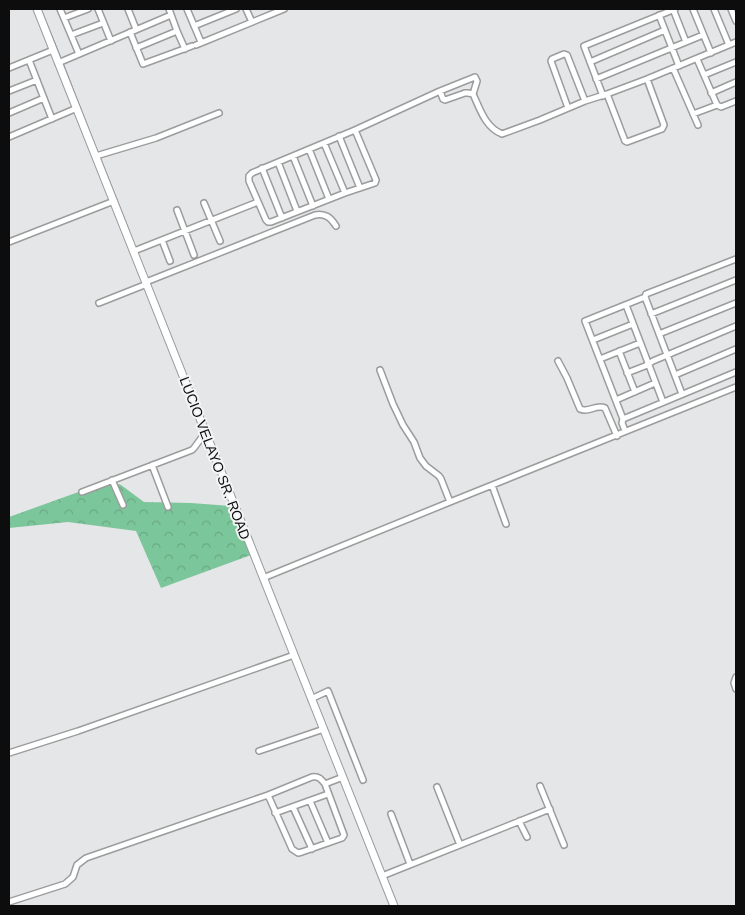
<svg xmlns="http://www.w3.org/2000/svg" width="745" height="915" viewBox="0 0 745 915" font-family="Helvetica,sans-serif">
<defs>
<pattern id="forest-crowns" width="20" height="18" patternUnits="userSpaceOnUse" patternTransform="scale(1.25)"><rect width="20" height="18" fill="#7cc69b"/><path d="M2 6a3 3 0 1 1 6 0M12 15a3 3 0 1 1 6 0" fill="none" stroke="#6aa984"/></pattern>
</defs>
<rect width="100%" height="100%" fill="#e5e6e7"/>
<!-- forest -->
<path fill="url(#forest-crowns)" d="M 109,481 L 121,485 L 144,502 L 191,503 L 231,506 L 251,555 L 161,588 L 136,531 L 68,522 L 9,528 L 9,517 Z"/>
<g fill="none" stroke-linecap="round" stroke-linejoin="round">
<!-- stream -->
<path stroke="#5f83aa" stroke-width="1" d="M 41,9 L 61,58
M 63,63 L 98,153
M 100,157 L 129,230"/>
<!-- minor casing -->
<g stroke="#9b9c9d" stroke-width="8">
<path id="minor" d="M 60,9 L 79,54
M 98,9 L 111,41
M 128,9 L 136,29
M 187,9 L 201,42
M 246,9 L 252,22
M 673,9 L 686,42
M 693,9 L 711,53
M 714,9 L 729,45
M 731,9 L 736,21
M 659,15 L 679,66
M 64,18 L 88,9
M 194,26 L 236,9
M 177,31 L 185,49
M 130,32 L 143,64 L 192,46
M 71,35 L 103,23
M 196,45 L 284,9
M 136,48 L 177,31 L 169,9
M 697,59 L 717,105 L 721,107 L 736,101
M 29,60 L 52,119
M 590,62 L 665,30
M 58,63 L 171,15
M 9,68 L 53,50
M 673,68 L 698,125
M 704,75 L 736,62
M 596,79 L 703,35
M 9,91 L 37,80
M 440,91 L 443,99 L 445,100 L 465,93 L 468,93 L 473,94 C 480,109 485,127 502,134 L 540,120 L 585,101 L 607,94 L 647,79 L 736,42
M 711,93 L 736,82
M 607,94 L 625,141 L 627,142 L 662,129 L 664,125 L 647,79
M 603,96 L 584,46 L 675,9
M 568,108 L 551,61 L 552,59 L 564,54 L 567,55 L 585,101
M 9,113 L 44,98
M 693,114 L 717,105
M 355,130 L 376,180 L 375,183 L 345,193 L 271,222 L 268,222 L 266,220 L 249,181 L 249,176 L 252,173 L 355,130 L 440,91 L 475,77 L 477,81 L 473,94
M 339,136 L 360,188
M 9,137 L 77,108
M 324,143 L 345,193
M 309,149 L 329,199
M 96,156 L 156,138 L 219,113
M 293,156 L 313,206
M 278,162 L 297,211
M 262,168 L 282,218
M 204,203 L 220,241
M 177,210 L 194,255
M 162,240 L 170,261
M 9,242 L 114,201
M 134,251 L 258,202
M 146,282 L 315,215 C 326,213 331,218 336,226
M 645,297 L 682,394
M 99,303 L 147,284
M 626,305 L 663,402
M 651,314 L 736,280
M 659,334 L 736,303
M 593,340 L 633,324
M 619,351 L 635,392
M 600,359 L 640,343
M 558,361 L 567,378 L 580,409 C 589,413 596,404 605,408 L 617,436
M 380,370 L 393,404 L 403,425 L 414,442 L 420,458 L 426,466 L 439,476 L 441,479 L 450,502
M 627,373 L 645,366 L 653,361 L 736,326
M 675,375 L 736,349
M 616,400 L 655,383
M 623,419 L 736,372
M 624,428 L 622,423 L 623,419 L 585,321 L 645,297 L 646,294 L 736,259
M 152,465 L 168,507
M 112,480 L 123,505
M 492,485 L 506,524
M 82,492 L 192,450 L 194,448 L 205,433
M 263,578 L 450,502 L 736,387
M 736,677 L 734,683 L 736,689
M 311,699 L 328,691 L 363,780
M 259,751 L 324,729
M 9,753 L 78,731 L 294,655
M 540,786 L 564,845
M 437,787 L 460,845
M 268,795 L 292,849 L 298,853 L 302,852 L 342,838 L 344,835 L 325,784
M 310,801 L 328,843
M 293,807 L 312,849
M 275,813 L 328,794
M 391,814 L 410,864
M 519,821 L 527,837
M 382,876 L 550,809
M 9,902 L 65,884 L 73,877 L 77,865 L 86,858 L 268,795 L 312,777 C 319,776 321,779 325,784 L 343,777"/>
</g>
<!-- secondary casing -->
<g stroke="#9b9c9d" stroke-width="9">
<path id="secondary" d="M 37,9 L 394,906"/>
</g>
<!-- minor -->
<use href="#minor" stroke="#fff" stroke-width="5"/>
<!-- secondary -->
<use href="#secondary" stroke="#fff" stroke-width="7"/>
</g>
<g text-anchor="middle" stroke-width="4" stroke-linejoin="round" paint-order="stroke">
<!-- street labels -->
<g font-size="14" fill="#0d0d0e" stroke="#f3f4f5">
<text transform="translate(215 458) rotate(69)" y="5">LUCIO VELAYO SR. ROAD</text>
</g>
</g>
<!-- border -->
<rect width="745" height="915" fill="none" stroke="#0d0d0e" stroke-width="20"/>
</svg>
